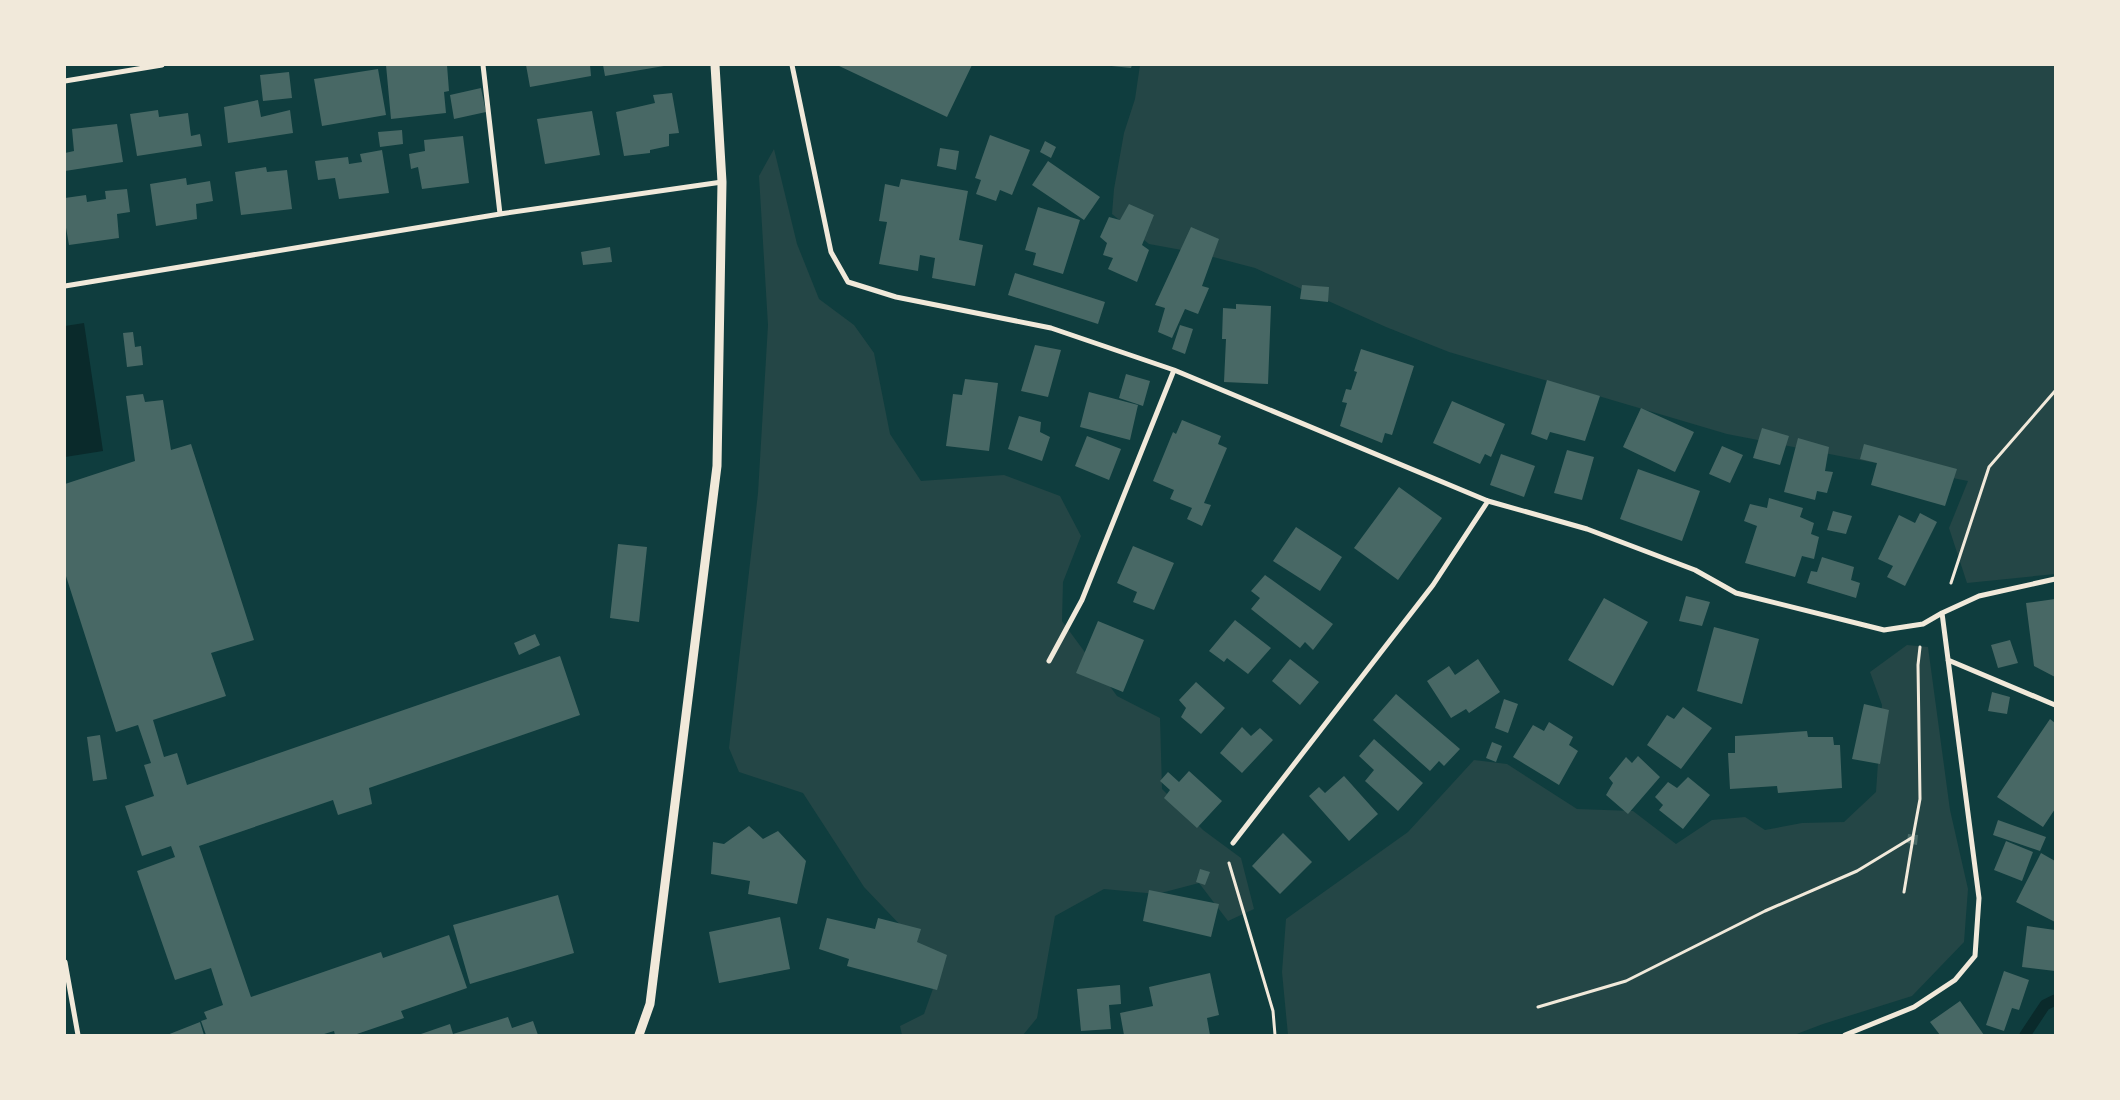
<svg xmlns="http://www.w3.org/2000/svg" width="2120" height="1100" viewBox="0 0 2120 1100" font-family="'Golos Text',sans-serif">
<rect width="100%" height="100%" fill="#0f3d3e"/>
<!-- green -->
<path fill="#244646" d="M 1140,65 L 2055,65 L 2055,574 L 1967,583 L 1949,528 L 1968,481 L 1727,434 L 1449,352 L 1386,327 L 1255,268 L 1198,253 L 1149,244 L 1112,214 L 1114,189 L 1124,133 L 1135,99 Z
M 774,149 L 797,244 L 819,299 L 854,325 L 874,353 L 890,434 L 921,481 L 1004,475 L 1060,496 L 1081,536 L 1063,582 L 1062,621 L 1117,696 L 1160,718 L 1162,789 L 1203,830 L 1241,858 L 1254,909 L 1228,921 L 1199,883 L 1157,894 L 1104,889 L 1055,916 L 1037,1018 L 1023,1035 L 902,1035 L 900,1026 L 924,1014 L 935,983 L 906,931 L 864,887 L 803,793 L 739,772 L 729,748 L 758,493 L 768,325 L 759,176 Z
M 1907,645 L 1928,647 L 1950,810 L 1968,889 L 1964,942 L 1912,996 L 1823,1024 L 1794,1035 L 1288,1035 L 1282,972 L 1286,919 L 1408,832 L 1474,760 L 1507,764 L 1577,809 L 1633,811 L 1676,844 L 1712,820 L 1745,817 L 1765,830 L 1802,823 L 1844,822 L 1876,792 L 1882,705 L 1870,672 Z"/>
<!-- water -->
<path fill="#0a2a2b" d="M 84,323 L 103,451 L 65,457 L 65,326 Z"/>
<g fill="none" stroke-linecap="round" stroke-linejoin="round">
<!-- stream -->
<path stroke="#0a2a2b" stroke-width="11" d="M 2025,1035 L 2045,1005 L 2055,1000"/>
</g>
<!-- building -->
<path fill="#486865" d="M 386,65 L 447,65 L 449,91 L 444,92 L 446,113 L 391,119 Z
M 526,65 L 590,65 L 591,76 L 530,87 Z
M 603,65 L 664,65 L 664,66 L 605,76 Z
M 837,65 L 972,65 L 947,117 Z
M 1102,65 L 1132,65 L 1131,68 Z
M 378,69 L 386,115 L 322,126 L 314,79 Z
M 289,72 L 292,98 L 263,101 L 260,75 Z
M 481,88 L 486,112 L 454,119 L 450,95 Z
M 672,93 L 679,133 L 669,134 L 669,146 L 650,150 L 650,153 L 624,156 L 616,112 L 655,103 L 653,95 Z
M 258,100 L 261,117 L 290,110 L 293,133 L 228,143 L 224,107 Z
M 158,110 L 159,117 L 188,113 L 191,136 L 200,134 L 202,146 L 137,156 L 130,114 Z
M 592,111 L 600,155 L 545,164 L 537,119 Z
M 117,124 L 123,162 L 65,171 L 65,153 L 74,151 L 72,129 Z
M 402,130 L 403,144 L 380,147 L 378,132 Z
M 990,135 L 1030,150 L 1012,195 L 1000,190 L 996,201 L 976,194 L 981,180 L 975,178 Z
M 463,136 L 469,183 L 422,189 L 418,167 L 411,169 L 409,154 L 425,151 L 424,140 Z
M 1045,141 L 1056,147 L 1051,158 L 1040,152 Z
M 940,148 L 959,151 L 956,170 L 937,166 Z
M 382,150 L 389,193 L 339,199 L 335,178 L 318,180 L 315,161 L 348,157 L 349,164 L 362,162 L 360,154 Z
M 1048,161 L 1100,197 L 1084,220 L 1032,185 Z
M 266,167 L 267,172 L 287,170 L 292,209 L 241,215 L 235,172 Z
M 186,178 L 187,185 L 210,181 L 213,201 L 196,204 L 197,219 L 156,226 L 150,184 Z
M 901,179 L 968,191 L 959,240 L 983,245 L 975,286 L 932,278 L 935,258 L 920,255 L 918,271 L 879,264 L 887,222 L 879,221 L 885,184 L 899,187 Z
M 127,189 L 130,212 L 117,214 L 119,238 L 69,245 L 65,222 L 65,198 L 86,195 L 87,202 L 106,199 L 105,191 Z
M 1129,204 L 1154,215 L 1142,245 L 1149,250 L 1137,282 L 1108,269 L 1113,258 L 1103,255 L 1107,243 L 1100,237 L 1109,217 L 1120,220 Z
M 1038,207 L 1080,220 L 1063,274 L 1033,265 L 1036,253 L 1025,250 Z
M 1191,227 L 1219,239 L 1202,286 L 1209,288 L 1198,314 L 1185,309 L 1172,338 L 1158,332 L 1165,308 L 1155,305 Z
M 610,247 L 612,262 L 583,265 L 581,252 Z
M 1015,273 L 1105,302 L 1098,324 L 1008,295 Z
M 1302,285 L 1329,287 L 1328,302 L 1300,299 Z
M 1236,304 L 1271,306 L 1268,384 L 1224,382 L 1226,339 L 1222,339 L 1223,308 L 1236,309 Z
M 1180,325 L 1193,329 L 1185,354 L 1172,349 Z
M 133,332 L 135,347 L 141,346 L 143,365 L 127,367 L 123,333 Z
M 1035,345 L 1061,350 L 1048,397 L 1021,391 Z
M 1361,349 L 1414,366 L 1392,435 L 1385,433 L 1382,443 L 1340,426 L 1347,403 L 1342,402 L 1346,389 L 1351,390 L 1357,372 L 1354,371 Z
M 1126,374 L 1150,381 L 1143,406 L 1119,398 Z
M 965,379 L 998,383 L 989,451 L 946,446 L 953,394 L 962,395 Z
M 1547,380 L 1600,396 L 1585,441 L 1550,432 L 1547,440 L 1531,434 Z
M 1089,392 L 1138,405 L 1130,440 L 1080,427 Z
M 143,394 L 145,402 L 163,400 L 171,450 L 191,444 L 254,640 L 211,653 L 226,696 L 153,720 L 164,757 L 177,753 L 187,785 L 560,656 L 580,715 L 369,788 L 372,804 L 338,815 L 333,800 L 199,846 L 251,997 L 381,952 L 383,958 L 449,935 L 467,988 L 401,1011 L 404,1018 L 354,1035 L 335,1035 L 334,1031 L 321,1035 L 206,1035 L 201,1021 L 207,1019 L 204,1012 L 223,1005 L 211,968 L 175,980 L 137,871 L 175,857 L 171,846 L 142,856 L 125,806 L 154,796 L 144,765 L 151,763 L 138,725 L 116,732 L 65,573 L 65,484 L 135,461 L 126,396 Z
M 1452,401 L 1505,424 L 1491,457 L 1485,454 L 1480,464 L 1433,443 Z
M 1641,408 L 1694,432 L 1675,472 L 1623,447 Z
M 1019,416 L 1041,422 L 1040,432 L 1050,437 L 1042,461 L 1008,449 Z
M 1182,420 L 1221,436 L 1218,444 L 1227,448 L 1204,503 L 1211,505 L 1202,526 L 1187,519 L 1192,508 L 1170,499 L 1174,490 L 1153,481 L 1173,432 L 1176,434 Z
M 1762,428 L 1789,436 L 1780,465 L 1753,458 Z
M 1087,436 L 1121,449 L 1109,480 L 1075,466 Z
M 1798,438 L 1829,447 L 1825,471 L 1833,472 L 1827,493 L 1817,491 L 1815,500 L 1784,492 Z
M 1864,444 L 1957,469 L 1945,506 L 1871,485 L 1877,463 L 1860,459 Z
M 1722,446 L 1743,455 L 1730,483 L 1709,474 Z
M 1567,450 L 1594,457 L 1582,500 L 1554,493 Z
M 1501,454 L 1535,466 L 1524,497 L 1490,485 Z
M 1638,469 L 1700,491 L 1682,541 L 1620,519 Z
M 1399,487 L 1442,518 L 1398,580 L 1354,548 Z
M 1769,498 L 1803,508 L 1800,517 L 1814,523 L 1811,534 L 1819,537 L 1814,559 L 1802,556 L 1795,577 L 1745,563 L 1757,526 L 1744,521 L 1750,504 L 1767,508 Z
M 1833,511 L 1852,516 L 1846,534 L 1827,530 Z
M 1920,513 L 1937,522 L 1905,586 L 1887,577 L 1893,566 L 1878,559 L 1899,515 L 1915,523 Z
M 1296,527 L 1342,557 L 1320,591 L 1273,561 Z
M 618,544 L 647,547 L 639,622 L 610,618 Z
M 1133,546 L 1174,563 L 1154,610 L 1133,602 L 1137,592 L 1117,583 Z
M 1822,557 L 1854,567 L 1851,580 L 1860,583 L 1856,598 L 1807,583 L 1811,571 L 1817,572 Z
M 1265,575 L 1333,624 L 1313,650 L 1305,642 L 1300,648 L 1251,609 L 1260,598 L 1251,591 Z
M 1686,596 L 1710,602 L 1702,626 L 1679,621 Z
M 1604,598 L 1648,622 L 1613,686 L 1568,660 Z
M 2055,599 L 2055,677 L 2034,666 L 2026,603 Z
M 1235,620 L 1271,648 L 1248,674 L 1227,658 L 1224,662 L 1209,651 Z
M 1098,621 L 1144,640 L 1123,692 L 1076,673 Z
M 1714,627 L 1759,639 L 1742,704 L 1697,691 Z
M 535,634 L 540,645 L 519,655 L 514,643 Z
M 2010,640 L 2018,663 L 1998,668 L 1991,645 Z
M 1290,659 L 1319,682 L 1300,705 L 1272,681 Z
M 1478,659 L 1500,692 L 1469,713 L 1466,709 L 1451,718 L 1427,681 L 1449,666 L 1455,675 Z
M 1196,682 L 1225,708 L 1201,734 L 1181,717 L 1186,708 L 1179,700 Z
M 1992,692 L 2010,697 L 2007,714 L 1988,711 Z
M 1396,694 L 1460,749 L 1444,766 L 1439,761 L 1430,771 L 1373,720 Z
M 1504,699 L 1518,704 L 1508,733 L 1495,728 Z
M 1864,704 L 1889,710 L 1880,764 L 1852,759 Z
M 1683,707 L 1712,728 L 1681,769 L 1647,745 L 1667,715 L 1674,719 Z
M 2050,719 L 2055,723 L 2055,809 L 2043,827 L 1997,797 Z
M 1549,722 L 1573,737 L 1569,745 L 1578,751 L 1559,785 L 1513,757 L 1533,725 L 1544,731 Z
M 1242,727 L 1251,736 L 1260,728 L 1273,740 L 1242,773 L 1220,753 Z
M 1807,731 L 1808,737 L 1833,737 L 1834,745 L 1840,745 L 1842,788 L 1778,793 L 1777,786 L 1730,789 L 1728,753 L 1735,753 L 1735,736 Z
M 100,735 L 107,779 L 93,781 L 87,737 Z
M 1374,739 L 1423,783 L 1398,811 L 1365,781 L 1374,770 L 1359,756 Z
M 1492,742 L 1502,746 L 1496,762 L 1486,758 Z
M 1638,756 L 1660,777 L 1628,814 L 1606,795 L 1613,783 L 1609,778 L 1626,757 L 1632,763 Z
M 1189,771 L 1222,801 L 1197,828 L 1164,798 L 1170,790 L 1160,781 L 1168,772 L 1179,782 Z
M 1344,776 L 1378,814 L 1349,841 L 1309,796 L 1319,787 L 1325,793 Z
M 1688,777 L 1710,795 L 1683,829 L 1659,810 L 1663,805 L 1655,797 L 1668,782 L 1677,788 Z
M 1998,820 L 2046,837 L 2040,851 L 1993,835 Z
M 749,826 L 763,839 L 778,831 L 806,861 L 797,904 L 748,894 L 750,881 L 711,874 L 713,842 L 724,844 Z
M 1283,833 L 1312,862 L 1280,894 L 1252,866 Z
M 1908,834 L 1918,835 L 1917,845 L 1907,843 Z
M 2006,841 L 2033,852 L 2022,881 L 1994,870 Z
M 2041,853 L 2055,861 L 2055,922 L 2016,902 Z
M 1200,869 L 1210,872 L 1205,885 L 1196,882 Z
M 1149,890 L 1219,904 L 1211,937 L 1143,921 Z
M 558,895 L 574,953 L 470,984 L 453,925 Z
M 780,917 L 790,969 L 719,983 L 709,932 Z
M 827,918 L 875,929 L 878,918 L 921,929 L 917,942 L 947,955 L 937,990 L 847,966 L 849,959 L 819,949 Z
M 2027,926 L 2055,930 L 2055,971 L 2022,967 Z
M 2004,971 L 2029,980 L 2019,1010 L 2012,1008 L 2004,1031 L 1986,1025 Z
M 1210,973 L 1219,1015 L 1207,1018 L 1210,1035 L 1124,1035 L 1120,1013 L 1153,1006 L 1149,987 Z
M 1120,985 L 1121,1004 L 1109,1005 L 1111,1029 L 1081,1031 L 1077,989 Z
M 1960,1001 L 1984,1035 L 1940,1035 L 1930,1022 Z
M 508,1017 L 512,1028 L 533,1021 L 538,1035 L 418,1035 L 450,1024 L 453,1034 Z
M 200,1022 L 204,1035 L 167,1035 Z"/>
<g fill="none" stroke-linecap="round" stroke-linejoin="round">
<!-- path -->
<path stroke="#f1e9da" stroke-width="3" d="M 1951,583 L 1989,467 L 2055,391
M 1229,863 L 1273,1011 L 1275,1035
M 1904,892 L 1913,838
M 1538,1007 L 1626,981 L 1765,911 L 1857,871 L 1913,837 L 1920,799 L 1918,665 L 1920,647"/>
<!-- minor -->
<path stroke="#f1e9da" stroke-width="5" d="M 483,65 L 500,214
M 792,65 L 831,252 L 848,282 L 896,297 L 1051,328 L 1174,370 L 1488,501 L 1587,529 L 1695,570 L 1736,593 L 1884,630 L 1923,624 L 1942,613 L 1979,596 L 2055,579
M 65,81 L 162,65
M 65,286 L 500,214 L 722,182
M 1948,660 L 2055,705
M 1049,661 L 1082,600 L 1174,370
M 1233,843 L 1433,585 L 1488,501
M 65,962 L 78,1035
M 1845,1035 L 1914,1007 L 1955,980 L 1975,956 L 1979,898 L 1942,613"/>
<!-- tertiary -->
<path stroke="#f1e9da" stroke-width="9" d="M 639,1035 L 650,1004 L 717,466 L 722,182 L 715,65"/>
</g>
<!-- border -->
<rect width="2120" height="1100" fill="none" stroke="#f1e9da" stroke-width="132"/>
</svg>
